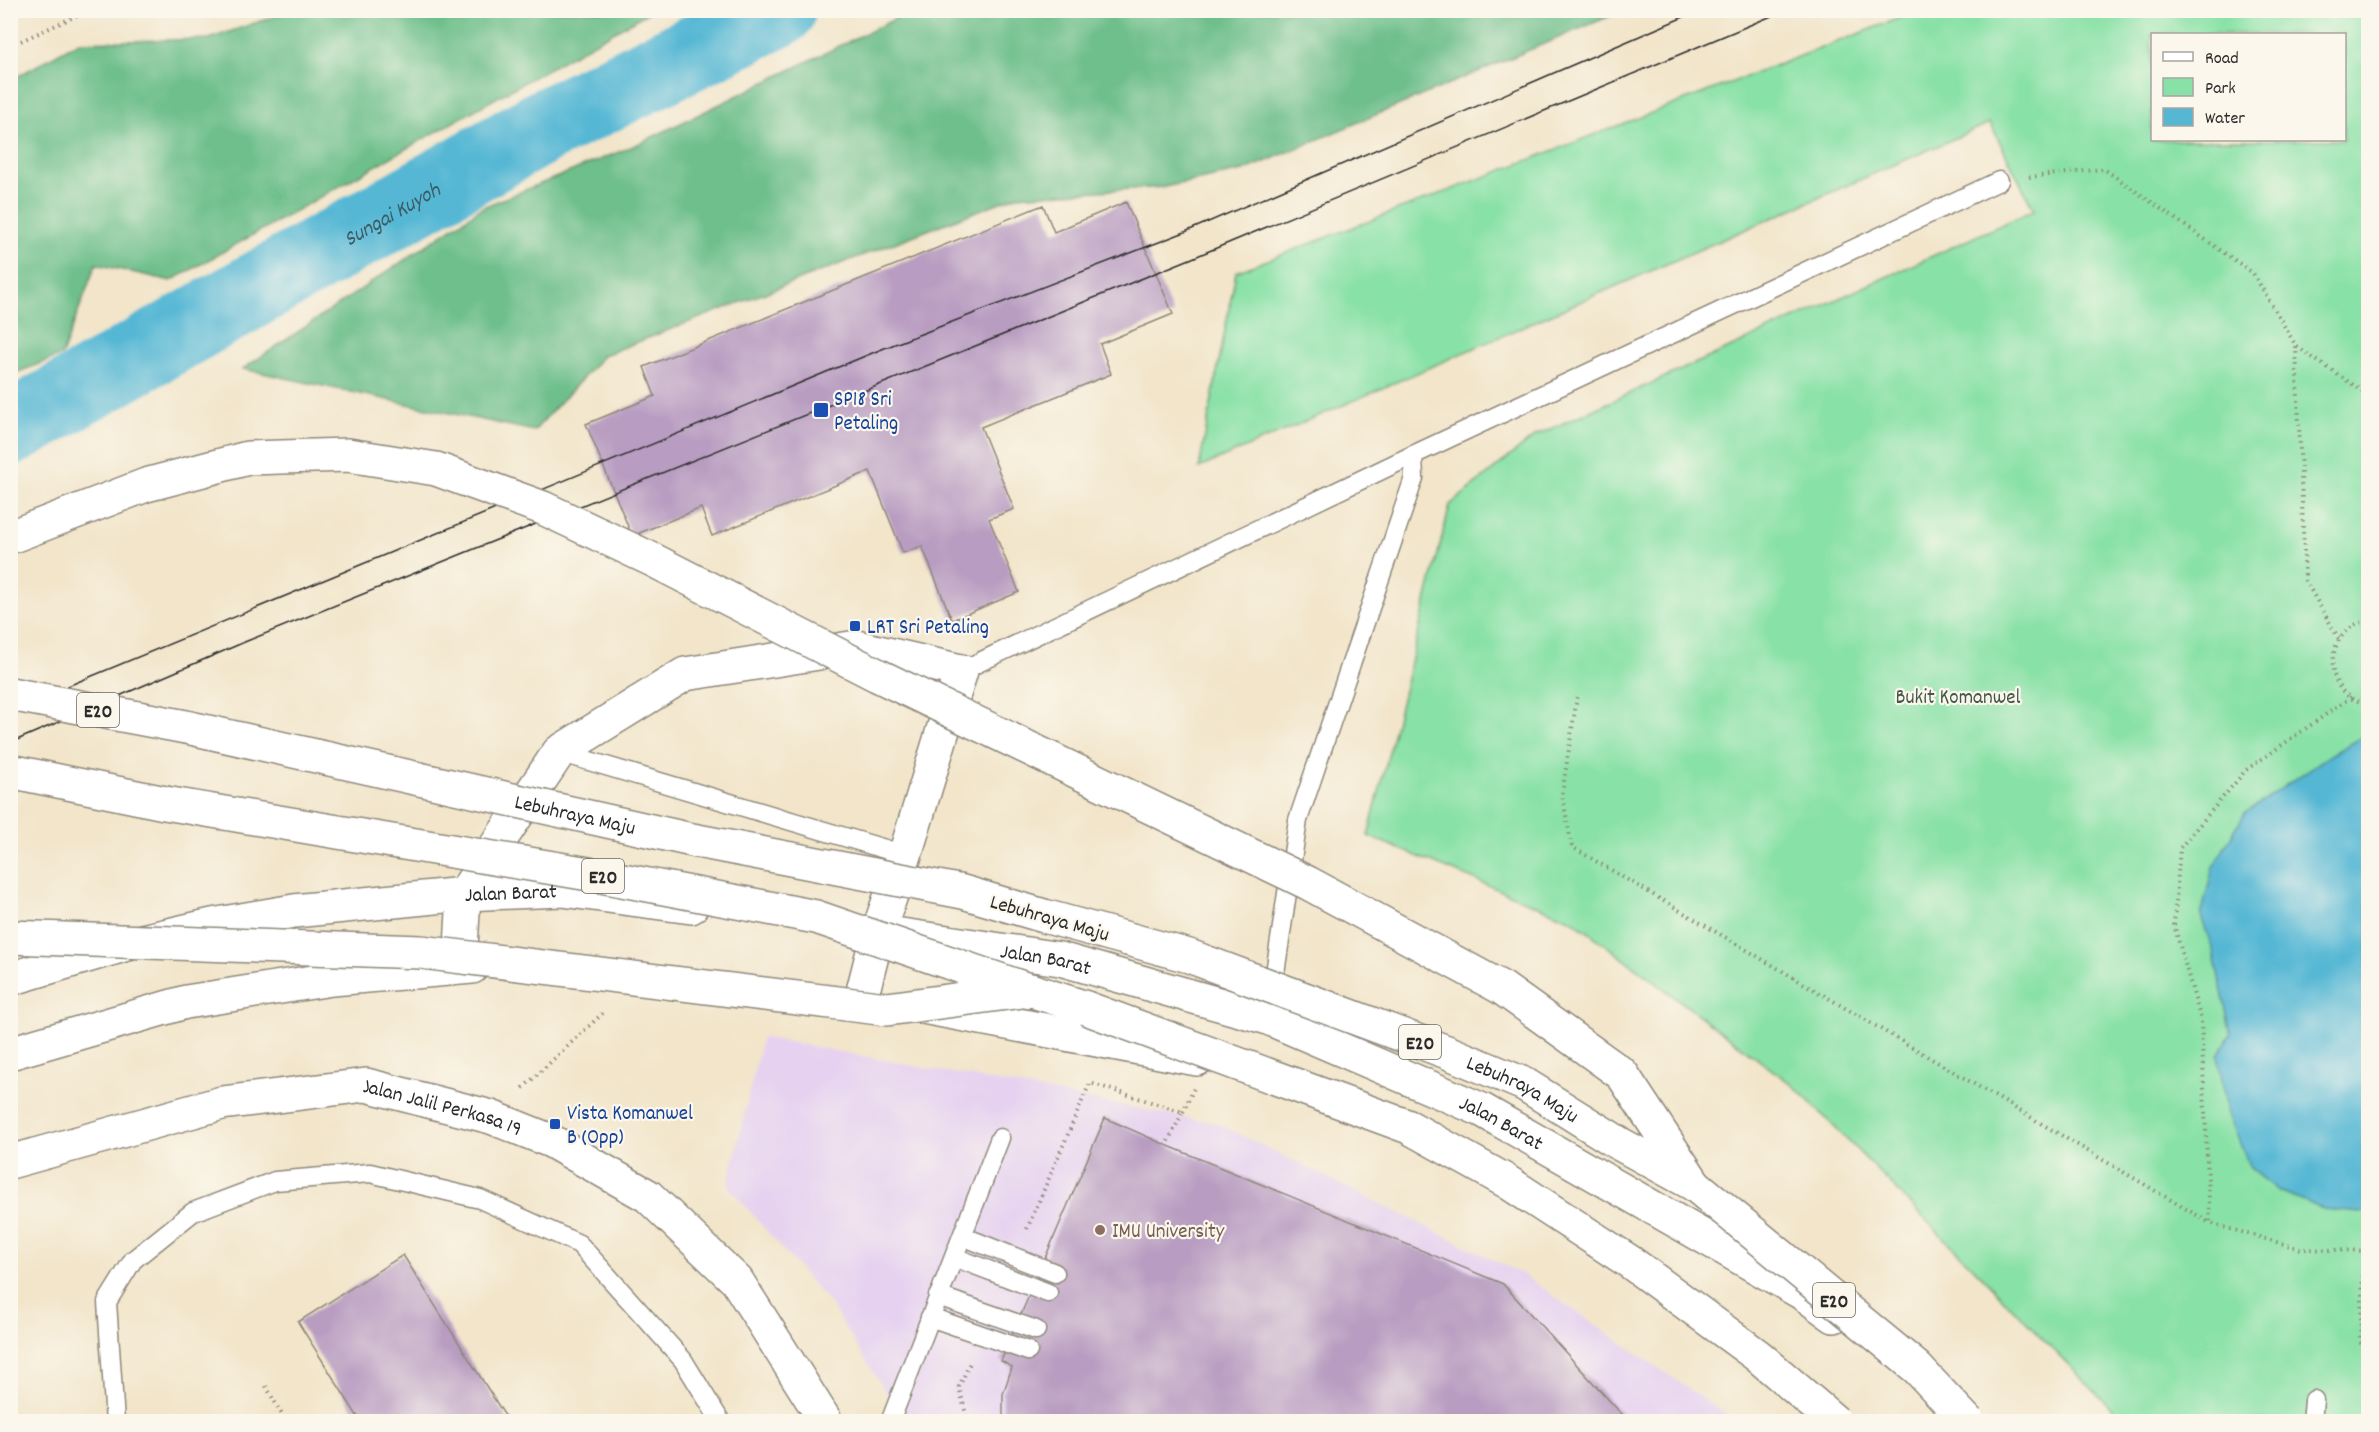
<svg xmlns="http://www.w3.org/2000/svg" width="2379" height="1432" viewBox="0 0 2379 1432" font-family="Dekko,sans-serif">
<rect width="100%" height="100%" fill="#fbf7ec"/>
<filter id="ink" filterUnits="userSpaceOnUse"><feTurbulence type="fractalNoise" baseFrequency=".0167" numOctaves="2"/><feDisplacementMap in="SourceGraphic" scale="12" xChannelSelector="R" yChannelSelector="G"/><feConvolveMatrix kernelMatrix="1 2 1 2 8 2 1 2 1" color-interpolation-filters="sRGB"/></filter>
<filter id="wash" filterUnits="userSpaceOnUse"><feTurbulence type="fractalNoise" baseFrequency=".008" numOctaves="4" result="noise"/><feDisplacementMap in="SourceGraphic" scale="24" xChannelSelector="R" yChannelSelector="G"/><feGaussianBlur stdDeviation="1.35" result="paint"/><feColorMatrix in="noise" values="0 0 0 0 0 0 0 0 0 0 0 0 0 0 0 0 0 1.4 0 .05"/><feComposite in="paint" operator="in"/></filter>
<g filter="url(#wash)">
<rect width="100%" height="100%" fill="#f2e5ca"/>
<!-- built -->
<path fill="#e6d2f0" d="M 762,1037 L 1219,1124 L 1522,1274 L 1735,1421 L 904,1421 L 830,1304 L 728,1186 Z"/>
<!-- green -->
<path fill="#88e1a6" stroke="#5a8668" stroke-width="1.5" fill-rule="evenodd" d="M 1918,11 L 2368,11 L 2368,1421 L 2121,1421 L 2111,1408 L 1795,1087 L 1572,920 L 1368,836 L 1450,505 L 1535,436 L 2034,210 L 1990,123 L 1199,468 L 1236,272 ZM 2152,34 L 2344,34 L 2344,140 L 2152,140 Z"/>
<!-- forest -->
<path fill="#6ebf8b" stroke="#4c755b" stroke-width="1.5" d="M 289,11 L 651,11 L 171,281 L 96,264 L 62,355 L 11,375 L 11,80 L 79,42 L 209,39 Z
M 911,11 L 1622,11 L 1243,171 L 1164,187 L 1016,196 L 604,355 L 534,431 L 243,369 L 483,207 L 636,145 Z"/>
<!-- water -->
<path fill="#55b7d4" stroke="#407180" stroke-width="1.5" d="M 2368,734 L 2368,1210 L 2361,1213 L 2323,1209 L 2277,1190 L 2250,1168 L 2227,1111 L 2218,1056 L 2231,1033 L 2213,950 L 2201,916 L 2213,867 L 2245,813 L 2332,754 Z"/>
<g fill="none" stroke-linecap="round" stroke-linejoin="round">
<!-- river -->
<path stroke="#55b7d4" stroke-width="74" id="s1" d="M 10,429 L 546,125 L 779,10"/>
</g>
<g id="blocks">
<!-- building -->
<path fill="#b89cc1" d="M 1126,202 L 1173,314 L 1100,344 L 1111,374 L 981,427 L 1014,509 L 989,519 L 1019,592 L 952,620 L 922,546 L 903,553 L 870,471 L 712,536 L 701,508 L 632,536 L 586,424 L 655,396 L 644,367 L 1043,205 L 1054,232 Z
M 1105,1118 L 1166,1145 L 1503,1284 L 1629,1422 L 1003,1422 L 1003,1394 L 1012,1367 L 1001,1361 Z
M 403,1255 L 509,1422 L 361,1422 L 298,1322 Z"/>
</g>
</g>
<g filter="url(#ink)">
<use href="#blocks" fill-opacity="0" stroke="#8e887a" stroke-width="1.5"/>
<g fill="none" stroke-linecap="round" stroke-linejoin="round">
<!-- service casing -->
<g stroke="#8e887a" stroke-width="21">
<path id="service" d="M 961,671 L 1413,455 L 1999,181
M 559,752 L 905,855
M 1272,993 L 1298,820 L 1414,478 L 1413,455
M 962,1236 L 1055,1273
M 954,1257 L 1048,1293
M 938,1296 L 1036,1330
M 930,1317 L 1028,1351
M 115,1422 L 107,1302 L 133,1260 L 193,1212 L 275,1181 L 370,1173 L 480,1199 L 579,1244 L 683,1360 L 721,1422
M 890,1422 L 1000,1138
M 2312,1422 L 2314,1400"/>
</g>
<!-- minor casing -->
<g stroke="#8e887a" stroke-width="36">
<g id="minor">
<path d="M 460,966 L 464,894 L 559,752 L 685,674 L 857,647 L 961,671 L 905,855 L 878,932 L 862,995"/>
<path id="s2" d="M 10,1162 L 222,1103 L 366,1085 L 491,1117 L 551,1141 L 648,1196 L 737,1281 L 826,1422"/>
</g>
</g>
<!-- secondary casing -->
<g stroke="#8e887a" stroke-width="36">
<g id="secondary">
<path id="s3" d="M 888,933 L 1060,959 L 1268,1018 L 1482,1110 L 1804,1294 L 1834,1316"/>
<path id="s4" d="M 10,979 L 124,945 L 212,925 L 294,911 L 464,894 L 562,890 L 691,907"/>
<path d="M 923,1007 L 1197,1059"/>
<path d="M 10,1053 L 186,1002 L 332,979 L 472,967"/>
</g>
</g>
<!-- motorway casing -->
<g stroke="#8e887a" stroke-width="36">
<path id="motorway" d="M 10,771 L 165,803
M 1044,916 L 1128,939
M 1030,990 L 1086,1008"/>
</g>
<!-- path -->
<path stroke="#8e887a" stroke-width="4" stroke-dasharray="1.5 4.5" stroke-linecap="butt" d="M 10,46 L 89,10
M 2029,177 L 2104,169 L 2253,273 L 2296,346 L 2305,580 L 2339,639
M 2297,347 L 2368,395
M 2368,621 C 2321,628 2321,700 2368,703
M 1577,697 L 1562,794 L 1572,847 L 2210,1223
M 2351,697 L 2246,770 L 2180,848 L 2174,925 L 2201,1020 L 2210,1223 L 2301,1249 L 2368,1251
M 523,1088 L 603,1013
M 1027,1229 L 1090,1083 L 1183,1112 L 1166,1145
M 2364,1252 L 2360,1341 L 2368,1355
M 266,1386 L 286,1422
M 968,1422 L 959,1387 L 970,1363"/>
<!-- service -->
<use href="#service" stroke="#fff" stroke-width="18"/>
<!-- minor -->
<use href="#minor" stroke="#fff" stroke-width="33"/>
<!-- secondary -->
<use href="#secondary" stroke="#fff" stroke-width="33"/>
<!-- motorway -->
<use href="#motorway" stroke="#fff" stroke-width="33"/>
<!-- tram -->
<path stroke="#2b2b2b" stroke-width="1.5" d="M 10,710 L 882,349 L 1185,232 L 1700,10
M 10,743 L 247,641 L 1190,259 L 1786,10"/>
<!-- motorway-bridge casing -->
<g stroke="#8e887a" stroke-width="36" stroke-linecap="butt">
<g id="motorway-bridge">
<path d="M 10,537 L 146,485 L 248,458 L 348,455 L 436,469 L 543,508 L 653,560 L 877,675 L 1308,883 L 1502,988 L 1622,1074 L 1695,1185"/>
<path id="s5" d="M 10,694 L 186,727 L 692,840 L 963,892 L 1044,916"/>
<path d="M 165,803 L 601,876 L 816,917 L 1023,988"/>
<path d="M 10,937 L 421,952 L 887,1009 L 1030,990"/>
<path id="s6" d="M 1128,939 L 1189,956 L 1447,1052 L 1524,1084 L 1620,1144 L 1695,1185 L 1917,1368 L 1968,1422"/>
<path d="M 1086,1008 L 1409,1127 L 1506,1181 L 1630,1262 L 1758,1356 L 1835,1422"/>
</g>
</g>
<!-- path-bridge -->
<path stroke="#8e887a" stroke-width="4" stroke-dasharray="1.5 4.5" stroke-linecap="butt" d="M 1183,1112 L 1194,1088"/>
<!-- motorway-bridge -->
<use href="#motorway-bridge" stroke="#fff" stroke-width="33"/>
</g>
</g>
<!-- markers -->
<g fill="#1a4fb4" stroke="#fbf7ec" stroke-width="2">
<rect x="813" y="402" width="16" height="16" rx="3"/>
<rect x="849" y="620" width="12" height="12" rx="3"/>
<rect x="549" y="1118" width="12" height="12" rx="3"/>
</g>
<circle fill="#8d6e63" stroke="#fbf7ec" stroke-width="2" cx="1100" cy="1230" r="6"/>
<g text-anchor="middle" stroke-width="4.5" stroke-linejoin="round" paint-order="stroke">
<!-- shield labels -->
<g fill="#fbf7ec" stroke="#696865" stroke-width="1.5">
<rect x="77" y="693" width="42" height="34" rx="4.5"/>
<rect x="582" y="859" width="42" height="34" rx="4.5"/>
<rect x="1399" y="1025" width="42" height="34" rx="4.5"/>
<rect x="1813" y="1283" width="42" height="34" rx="4.5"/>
</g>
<g font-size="20" font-weight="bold" fill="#2b2b2b">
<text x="98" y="717">E20</text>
<text x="603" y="883">E20</text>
<text x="1420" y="1049">E20</text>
<text x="1834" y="1307">E20</text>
</g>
<!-- transit labels -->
<g font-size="21" fill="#164399" stroke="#fbf7ec" text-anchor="start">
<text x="834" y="405">SP18 Sri<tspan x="834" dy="24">Petaling</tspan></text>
<text x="867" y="633">LRT Sri Petaling</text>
<text x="567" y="1119">Vista Komanwel<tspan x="567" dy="24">B (Opp)</tspan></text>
</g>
<!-- park labels -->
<g font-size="21" fill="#42584a" stroke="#fbf7ec">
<text x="1958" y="703">Bukit Komanwel</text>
</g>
<!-- street labels -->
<g font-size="21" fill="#2b2b2b" stroke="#fbf7ec">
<text dy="7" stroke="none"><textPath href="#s5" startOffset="578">Lebuhraya Maju</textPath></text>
<text dy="7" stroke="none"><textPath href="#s4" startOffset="510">Jalan Barat</textPath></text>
<text transform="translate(1050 917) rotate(16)" y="7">Lebuhraya Maju</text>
<text dy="7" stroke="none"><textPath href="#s3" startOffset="160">Jalan Barat</textPath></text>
<text dy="7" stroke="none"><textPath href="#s6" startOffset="423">Lebuhraya Maju</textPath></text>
<text dy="7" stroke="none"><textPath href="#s2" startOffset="444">Jalan Jalil Perkasa 19</textPath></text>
<text dy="7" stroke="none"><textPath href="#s3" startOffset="646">Jalan Barat</textPath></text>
</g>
<!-- education labels -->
<g font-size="21" fill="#785e54" stroke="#fbf7ec" text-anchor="start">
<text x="1112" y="1237">IMU University</text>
</g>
<!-- water labels -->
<g font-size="22" font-style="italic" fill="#3a5c66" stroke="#fbf7ec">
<text dy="8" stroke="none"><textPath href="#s1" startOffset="438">Sungai Kuyoh</textPath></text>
</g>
</g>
<!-- margin -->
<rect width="2379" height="1432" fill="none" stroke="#fbf7ec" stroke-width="36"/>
<!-- legend -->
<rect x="2151" y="33" width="195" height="108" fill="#fbf7ec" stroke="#a8a59f" stroke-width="1.5"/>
<rect x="2163" y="52" width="30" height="9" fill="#ffffff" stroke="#a8a59f" stroke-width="1.5"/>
<text x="2205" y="63" font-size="18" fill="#2b2b2b">Road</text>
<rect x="2163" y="78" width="30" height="18" fill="#88e1a6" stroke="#a8a59f" stroke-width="1.5"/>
<text x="2205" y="93" font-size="18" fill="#2b2b2b">Park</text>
<rect x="2163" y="108" width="30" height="18" fill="#55b7d4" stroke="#a8a59f" stroke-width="1.5"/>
<text x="2205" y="123" font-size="18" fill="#2b2b2b">Water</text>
</svg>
